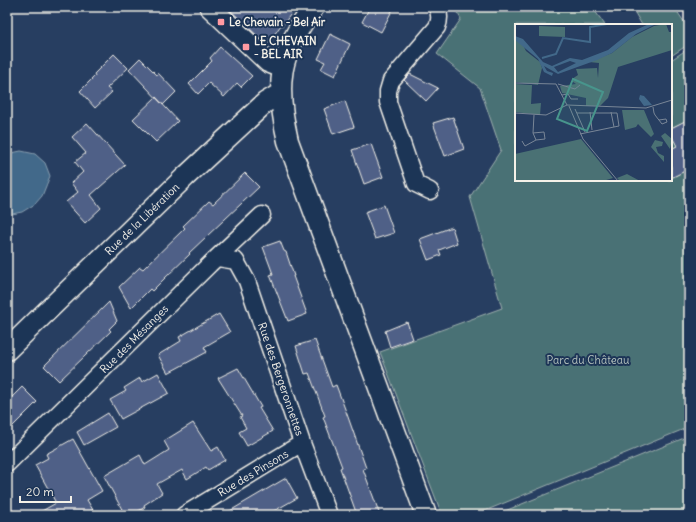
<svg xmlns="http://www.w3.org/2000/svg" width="696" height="522" viewBox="0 0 696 522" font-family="Delius,sans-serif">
<rect width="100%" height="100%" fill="#273e61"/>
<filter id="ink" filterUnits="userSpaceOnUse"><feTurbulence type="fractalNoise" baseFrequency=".025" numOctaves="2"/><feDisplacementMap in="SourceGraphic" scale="8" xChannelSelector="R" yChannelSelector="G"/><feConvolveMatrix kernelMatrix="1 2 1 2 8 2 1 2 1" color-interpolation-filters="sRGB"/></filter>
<g filter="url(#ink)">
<!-- green -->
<path fill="#4a7174" stroke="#9fb1ae" d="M 454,7 L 592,7 L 605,25 L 516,25 L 516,180 L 671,180 L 671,60 L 689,48 L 689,427 L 475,515 L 442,515 L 380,352 L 502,308 L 470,197 L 501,150 L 480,88 L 437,54 L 461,19 Z
M 644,7 L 674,7 L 689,29 L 689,44 L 671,56 L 671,25 L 642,25 L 635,13 Z
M 689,436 L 689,515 L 495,515 Z"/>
<!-- water -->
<path fill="#42698a" stroke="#899fb0" d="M 21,151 L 35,154 L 45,163 L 50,176 L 42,196 L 35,204 L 22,212 L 7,215 L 7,154 Z"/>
<!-- building -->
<path fill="#506087" stroke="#f4f1e8" d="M 227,7 L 296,7 L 282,26 L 281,25 L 267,45 Z
M 370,7 L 394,7 L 381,32 L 362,22 Z
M 330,34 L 350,44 L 335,76 L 321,69 L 325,62 L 318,59 Z
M 220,47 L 252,76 L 241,87 L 237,83 L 224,97 L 209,83 L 198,94 L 189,84 L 212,61 L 210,58 Z
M 114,54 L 128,68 L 107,88 L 112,92 L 95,108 L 80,91 L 95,76 L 94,74 Z
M 140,58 L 157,75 L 158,73 L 176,92 L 163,105 L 129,69 Z
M 410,74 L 438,88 L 426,101 L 404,80 Z
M 156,97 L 178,121 L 156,142 L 133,119 Z
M 345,101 L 354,127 L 333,134 L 324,109 Z
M 453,117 L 464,149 L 445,156 L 433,123 Z
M 689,119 L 689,169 L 671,178 L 671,149 L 677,146 L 671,135 L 671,128 Z
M 87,123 L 125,165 L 91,195 L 101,208 L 85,223 L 66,202 L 78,192 L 71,183 L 83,172 L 75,162 L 86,153 L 72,137 Z
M 371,144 L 383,177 L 364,184 L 352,150 Z
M 245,173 L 259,187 L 189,253 L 190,254 L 165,278 L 152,291 L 150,289 L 131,308 L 119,287 L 140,267 L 143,269 L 185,228 L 183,226 L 209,201 L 213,204 Z
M 384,205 L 394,233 L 375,239 L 365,212 Z
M 452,227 L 457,243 L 439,250 L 441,255 L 428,260 L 420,239 Z
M 280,241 L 284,251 L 286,252 L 294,276 L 293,276 L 307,314 L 288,321 L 270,275 L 273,274 L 263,247 Z
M 109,302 L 117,321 L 109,329 L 111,331 L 59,381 L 44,366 Z
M 219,314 L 230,332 L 204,347 L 207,352 L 168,373 L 158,355 L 181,341 L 179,337 Z
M 407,322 L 413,339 L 390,347 L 385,331 Z
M 315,340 L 332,387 L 336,385 L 348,417 L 366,468 L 363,469 L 380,515 L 357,515 L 340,468 L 342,467 L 323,417 L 325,416 L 309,373 L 305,374 L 296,346 Z
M 238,368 L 261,407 L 259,408 L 273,431 L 247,446 L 239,432 L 246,428 L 240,417 L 242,416 L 218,378 Z
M 158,373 L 169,393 L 121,419 L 110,400 L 126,391 L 124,388 L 140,378 L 142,382 Z
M 22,387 L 37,402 L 7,432 L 7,402 Z
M 108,413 L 116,427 L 84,445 L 77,432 Z
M 193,423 L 211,451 L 218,447 L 225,460 L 208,470 L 206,467 L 187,479 L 182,470 L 157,484 L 162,493 L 144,505 L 145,507 L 132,515 L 125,515 L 104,476 L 140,455 L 145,465 L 169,450 L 164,441 Z
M 73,439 L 102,491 L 87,500 L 93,510 L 83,515 L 35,515 L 56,503 L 35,465 L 48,458 L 46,454 Z
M 286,478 L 297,498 L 267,515 L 223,515 Z"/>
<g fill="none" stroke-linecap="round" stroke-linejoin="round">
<!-- minor casing -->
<g stroke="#f4f1e8" stroke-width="19">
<path id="minor" d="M 430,191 L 416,184 L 388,102 L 388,91 L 391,81 L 437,27 C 440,20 440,15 437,7
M 218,258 L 236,261 L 247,281 L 302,443 L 329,515
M 7,464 L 210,264 L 262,215
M 184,515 L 302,443"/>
</g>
<!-- tertiary casing -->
<g stroke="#f4f1e8" stroke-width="23">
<path id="tertiary" d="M 210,7 L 268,62 L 283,68
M 314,7 C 278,53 275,86 288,141 L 426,515
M 7,350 L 185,177 L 266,102 L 281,93"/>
</g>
<!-- minor -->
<use href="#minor" stroke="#1d3557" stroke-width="16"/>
<!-- tertiary -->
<use href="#tertiary" stroke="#1d3557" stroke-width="20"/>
</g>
</g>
<!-- markers -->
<g fill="#ff9aa2" stroke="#1d3557" stroke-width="1.5">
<rect x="217" y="18" width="8" height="8" rx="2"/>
<rect x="242" y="43" width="8" height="8" rx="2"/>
</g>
<g text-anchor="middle" stroke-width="4" stroke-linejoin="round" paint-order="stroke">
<!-- poi labels -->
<g font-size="11" font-weight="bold" fill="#f4f1e8" stroke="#1d3557" text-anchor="start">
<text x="229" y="26">Le Chevain - Bel Air</text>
<text x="254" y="45">LE CHEVAIN<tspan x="254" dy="13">- BEL AIR</tspan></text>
</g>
<!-- street labels -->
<g font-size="11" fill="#f4f1e8" stroke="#1d3557">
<text transform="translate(142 219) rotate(-44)" y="4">Rue de la Libération</text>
<text transform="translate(134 339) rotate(-45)" y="4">Rue des Mésanges</text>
<text transform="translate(281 379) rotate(71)" y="4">Rue des Bergeronnettes</text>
<text transform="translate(253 473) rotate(-31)" y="4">Rue des Pinsons</text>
</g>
<!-- park labels -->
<g font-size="11" fill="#b8c4bf" stroke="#1d3557">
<text x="588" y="364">Parc du Château</text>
</g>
</g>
<!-- overview -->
<g transform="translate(515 24)">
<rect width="157" height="157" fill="#273e61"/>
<path d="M 151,0 L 154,8 L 157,8 L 157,26 L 103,43 L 93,74 L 85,82 L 71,82 L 71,74 L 47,69 L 45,62 L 61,60 L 57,57 L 60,56 L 57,55 L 63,51 L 61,45 L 82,44 L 83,54 L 84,39 L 74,38 L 97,29 L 117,13 L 139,2 ZM 24,2 L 50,3 L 50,13 L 24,12 ZM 0,16 L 7,19 L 11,27 L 25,38 L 27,44 L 23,61 L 0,58 ZM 0,60 L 17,61 L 16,80 L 26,79 L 25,91 L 0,88 ZM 107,86 L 129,86 L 139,110 L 136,113 L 123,100 L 121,103 L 110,106 ZM 150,109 L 157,115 L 155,125 L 146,112 ZM 66,115 L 98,154 L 88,157 L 0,157 L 0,130 ZM 140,116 L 148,118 L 147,122 L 141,123 L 143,129 L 149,132 L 149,138 L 136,123 ZM 112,150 L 125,157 L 105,157 L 102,154 Z" fill="#4a7174"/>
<path d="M 134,0 L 141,0 L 121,10 L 97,29 L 82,36 L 43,50 L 29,42 L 32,47 L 38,49 L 37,52 L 29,48 L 23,35 L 0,16 L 0,12 L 8,15 L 28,38 L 37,42 L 55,34 L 67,36 L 93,26 L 114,9 ZM 55,37 L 61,39 L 43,48 L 39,43 ZM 125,71 L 129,72 L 137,81 L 129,82 L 124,75 Z" fill="#42698a" fill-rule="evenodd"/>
<path fill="none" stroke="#42698a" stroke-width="2" d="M 27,34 L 41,30 L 48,14 L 75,18 L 75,3 L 92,0"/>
<path fill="none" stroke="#798697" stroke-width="1" d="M 0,59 L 41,60 L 52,81M 43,60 L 60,65 L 65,61M 47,71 L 53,70 L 56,75 L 63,75M 52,81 L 131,84 L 157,76M 54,82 L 68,115 L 103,157M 138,83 L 139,89 L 140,91 L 147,100 L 152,98 L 151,95 L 144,96M 60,85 L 70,108M 75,88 L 77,106M 0,89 L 31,91 L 52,81M 62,89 L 102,89 L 104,102 L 99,103M 18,109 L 29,108 L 30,115 L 21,116 ZM 18,109 L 19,91M 65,110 L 99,103 L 96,88M 7,117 L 10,122 L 21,116"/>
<path fill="#48958c" fill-opacity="0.15" stroke="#48958c" stroke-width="2" d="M 58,55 L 88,68 L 72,107 L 42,95 Z"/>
<rect width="157" height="157" fill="none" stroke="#f4f1e8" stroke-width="2"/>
</g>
<!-- margin -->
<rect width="696" height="522" fill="none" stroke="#1d3557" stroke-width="24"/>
<rect x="12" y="12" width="672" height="498" fill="none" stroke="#f4f1e8" stroke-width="1.5" filter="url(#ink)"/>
<!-- scale -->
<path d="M20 496v6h51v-6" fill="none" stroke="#f4f1e8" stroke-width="2"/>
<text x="26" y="496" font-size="12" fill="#f4f1e8" stroke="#1d3557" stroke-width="3" paint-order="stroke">20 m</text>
</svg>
